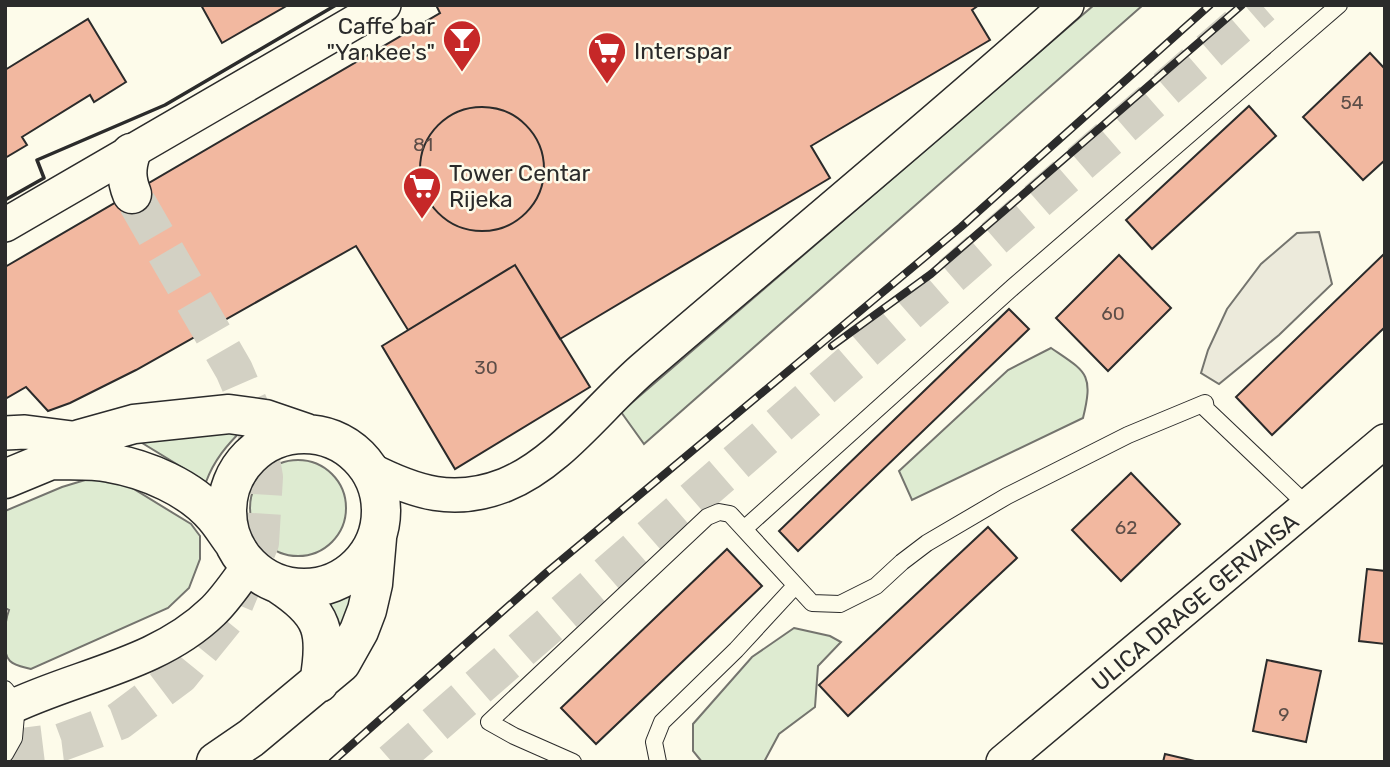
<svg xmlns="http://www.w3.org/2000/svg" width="1390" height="767" viewBox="0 0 1390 767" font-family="Rubik,sans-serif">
<rect width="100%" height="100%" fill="#fdfbea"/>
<!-- green -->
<path fill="#deebd1" stroke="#74746e" stroke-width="2" d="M 1094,5 L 1143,5 L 644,444 L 621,412 Z
M 1051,348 C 1086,372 1094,373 1083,418 L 912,500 L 899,471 L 1008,370 Z
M 244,428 C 227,445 214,460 206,482 L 134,438 Z
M250 508a48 48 0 1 1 96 0a48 48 0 1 1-96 0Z
M 95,477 L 124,483 L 191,524 L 200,536 L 200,559 L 189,588 L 168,608 L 31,669 C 24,667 15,666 10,661 C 1,653 5,621 9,610 L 5,608 L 5,511 L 62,487 Z
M 361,579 L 337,640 L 326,598 Z
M 794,628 L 830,636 L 841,642 L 818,666 L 815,707 L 779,734 L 764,762 L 702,762 L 693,751 L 693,724 L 752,657 Z"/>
<!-- parking -->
<path fill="#eceadb" stroke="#74746e" stroke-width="2" d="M 1319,232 L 1332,284 L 1279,335 L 1219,384 L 1201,373 L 1208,350 L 1227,309 L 1261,264 L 1297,233 Z"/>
<!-- building -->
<path fill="#f2b8a0" stroke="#2b2b2b" stroke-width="2" d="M 201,5 L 288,5 L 222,43 Z
M 436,5 L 979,5 L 972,10 L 990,40 L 811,146 L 830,178 L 560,339 L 515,265 L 408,330 L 356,246 L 136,370 L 70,403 L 48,411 L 26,387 L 5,399 L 5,267 L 440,13 Z
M 88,19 L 126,82 L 94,102 L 90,95 L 22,137 L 27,145 L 5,158 L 5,70 Z
M 1370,53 L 1385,69 L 1385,160 L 1363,180 L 1303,117 Z
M 1249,106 L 1276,136 L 1152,249 L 1126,220 Z
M420 169a62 62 0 1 1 124 0a62 62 0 1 1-124 0Z
M 1385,253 L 1385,327 L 1272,435 L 1236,397 Z
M 1119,255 L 1171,308 L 1108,371 L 1056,318 Z
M 515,265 L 590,387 L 455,469 L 382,346 Z
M 1009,309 L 1029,329 L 798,551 L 779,531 Z
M 1131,473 L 1180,524 L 1121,581 L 1072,530 Z
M 988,527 L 1017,558 L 848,716 L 819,685 Z
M 727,549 L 762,586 L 596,744 L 561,708 Z
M 1367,569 L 1385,571 L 1385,644 L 1359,641 Z
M 1267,660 L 1321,671 L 1306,742 L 1253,731 Z
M 1165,754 L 1199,762 L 1163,762 Z"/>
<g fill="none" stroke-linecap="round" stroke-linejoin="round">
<!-- highway-tunnel -->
<path stroke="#d3d1c4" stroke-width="38" stroke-dasharray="38 19" stroke-linecap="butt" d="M 5,749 L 62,742 L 119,721 L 180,675 L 231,612 L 260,543 L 264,477 L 253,414 L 234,370 L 132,194
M 392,762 L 1262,5"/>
<!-- lane casing -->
<g stroke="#2b2b2b" stroke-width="18">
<path id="lane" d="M 744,529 L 1013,287 L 1339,5
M 5,689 L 17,704 L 14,738 L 5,754
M 573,762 L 514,736 L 489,722 L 707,517 L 719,512 L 730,514 L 812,603 L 840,604 L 876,586 L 902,562 L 927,543 L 1007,496 L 1128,435 L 1205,403 L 1206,409 L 1309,507
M 658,762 L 654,742 L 662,722 L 736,650 L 795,586"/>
</g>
<!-- street casing -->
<g stroke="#2b2b2b" stroke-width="36">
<path id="street" d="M 5,225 L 384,5
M 5,433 L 25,432 L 80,439
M 369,469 C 416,493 454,505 505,485 C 560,463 601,404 646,366 C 786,246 929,128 1067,5
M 5,710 C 73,676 156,666 212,612 C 226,599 237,581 249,566
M 1003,762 L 1385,441"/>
</g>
<!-- secondary casing -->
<g stroke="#2b2b2b" stroke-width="41">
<path id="secondary" d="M227 511a77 77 0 1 1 154 0a77 77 0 1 1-154 0Z
M 51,460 C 70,461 91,459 110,463 C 146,469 191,488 215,517 C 222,525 227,534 234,543
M 5,479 L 51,460 L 80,439 L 134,424 L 229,414 L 265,419 L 306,433
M 280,585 C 324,614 328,632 319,683
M 216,762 L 251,738 L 341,663 L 359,631 L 367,610 L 373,584 L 377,538"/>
</g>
<!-- highway casing -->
<g stroke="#2b2b2b" stroke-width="41">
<path id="highway" d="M 131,153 C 126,168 126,179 132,194"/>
</g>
<!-- lane -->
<use href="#lane" stroke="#fdfbea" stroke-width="16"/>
<!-- street -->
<use href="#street" stroke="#fdfbea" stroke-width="33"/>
<!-- secondary -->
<use href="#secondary" stroke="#fdfbea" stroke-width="38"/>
<!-- highway -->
<use href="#highway" stroke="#fdfbea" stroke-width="38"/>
<!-- rail casing -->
<g stroke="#2b2b2b" stroke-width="8">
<path id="rail" d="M 832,346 L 931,274 L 1242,5
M 332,762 L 547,572 L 961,227 L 1210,5"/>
</g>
<!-- rail -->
<use href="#rail" stroke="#fdfbea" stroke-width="5" stroke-dasharray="16" stroke-linecap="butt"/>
<!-- wall -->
<path stroke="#2b2b2b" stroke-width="3.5" d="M 5,200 L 44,178 L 37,160 L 165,105 L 336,5"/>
</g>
<!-- icons -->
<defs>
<g id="bar-pin" transform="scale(2.0125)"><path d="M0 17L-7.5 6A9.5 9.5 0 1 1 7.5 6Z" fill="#c62828" stroke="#fdfbea"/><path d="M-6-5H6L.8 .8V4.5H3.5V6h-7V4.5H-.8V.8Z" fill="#fff"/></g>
<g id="supermarket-pin" transform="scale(2.0125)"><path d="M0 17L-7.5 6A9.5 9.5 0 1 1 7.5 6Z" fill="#c62828" stroke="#fdfbea"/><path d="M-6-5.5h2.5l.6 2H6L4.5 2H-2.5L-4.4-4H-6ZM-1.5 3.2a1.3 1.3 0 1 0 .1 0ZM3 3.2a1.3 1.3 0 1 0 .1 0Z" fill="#fff"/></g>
</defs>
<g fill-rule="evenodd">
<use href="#bar-pin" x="462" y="39"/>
<use href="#supermarket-pin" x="607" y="51"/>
<use href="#supermarket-pin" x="422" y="186"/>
</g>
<g text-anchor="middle" stroke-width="5" stroke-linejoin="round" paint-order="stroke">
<!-- number labels -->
<g font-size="19" fill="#5d4e48">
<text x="1352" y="109">54</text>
<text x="423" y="151">81</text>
<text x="1113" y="320">60</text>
<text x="486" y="374">30</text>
<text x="1126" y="534">62</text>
<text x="1284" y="721">9</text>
</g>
<!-- poi labels -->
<g font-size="23" fill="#2b2b2b" stroke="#fdfbea" text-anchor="start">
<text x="435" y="34" text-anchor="end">Caffe bar<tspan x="435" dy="26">"Yankee's"</tspan></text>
<text x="634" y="59">Interspar</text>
<text x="449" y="181">Tower Centar<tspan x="449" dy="26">Rijeka</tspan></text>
</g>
<!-- street labels -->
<g font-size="23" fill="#2b2b2b" stroke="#fdfbea">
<text transform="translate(1195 602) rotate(-40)" y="8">ULICA DRAGE GERVAISA</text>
</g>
</g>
<!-- border -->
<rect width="1390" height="767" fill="none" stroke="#2b2b2b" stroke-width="14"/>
</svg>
